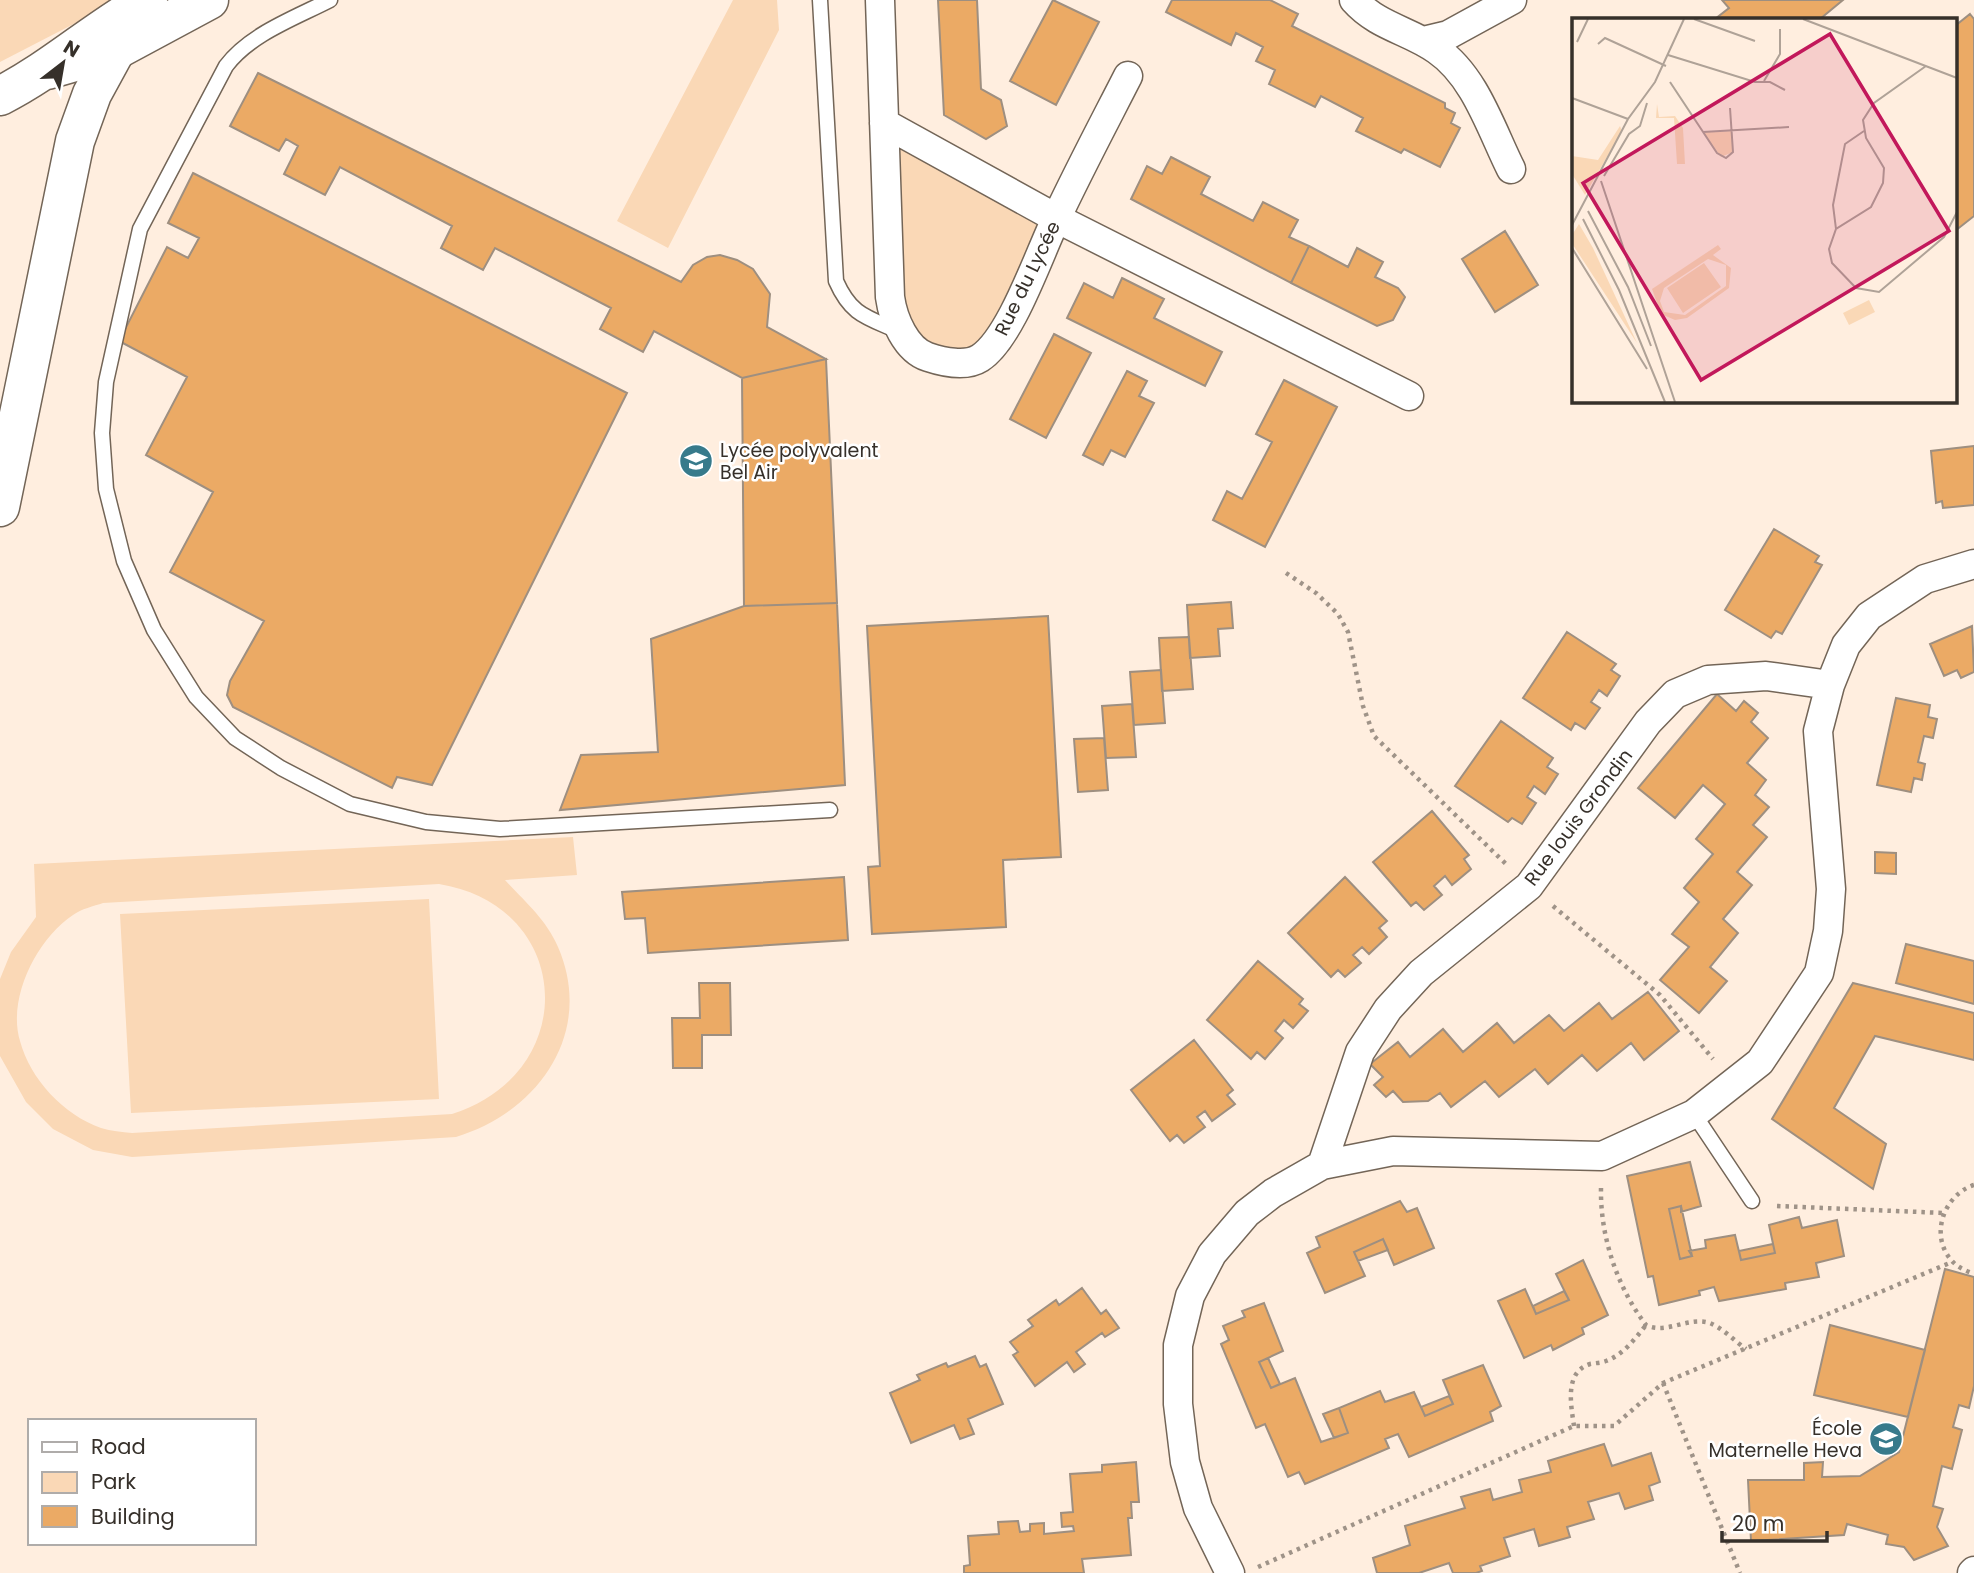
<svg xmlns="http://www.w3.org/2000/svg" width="1974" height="1573" viewBox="0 0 1974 1573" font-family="Poppins,sans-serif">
<rect width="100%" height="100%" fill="#ffeedf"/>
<!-- green -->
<path fill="#fad8b6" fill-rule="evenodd" d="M 0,0 L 120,0 L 0,62 Z
M 733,0 L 777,0 L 779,30 L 668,248 L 617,221 Z
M 884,123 L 1056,218 L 1012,316 L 954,363 L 900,332 Z
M 573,837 L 577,875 L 505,880 C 525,902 546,919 558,947 C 595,1032 539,1112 456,1137 L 132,1157 L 93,1150 L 53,1129 L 26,1102 L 0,1056 L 0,979 L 11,952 L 36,917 L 34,864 ZM 439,884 C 574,906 582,1073 452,1114 L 132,1133 C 122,1132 111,1131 101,1128 C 64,1115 30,1079 20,1041 C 7,998 37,939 73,915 C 81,909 94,906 103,903 Z
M 429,899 L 439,1099 L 131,1113 L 120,914 Z"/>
<!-- building -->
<path fill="#ebaa65" stroke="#9e8f80" stroke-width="2" d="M 938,0 L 977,0 L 981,89 L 1001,100 L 1007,126 L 986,139 L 944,115 Z
M 1053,0 L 1099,22 L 1056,105 L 1010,81 Z
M 1172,0 L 1270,0 L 1298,14 L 1292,26 L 1445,103 L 1445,108 L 1455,113 L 1451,123 L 1460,128 L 1440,167 L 1404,149 L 1401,153 L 1356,131 L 1363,118 L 1321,96 L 1315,107 L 1269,84 L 1275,70 L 1256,61 L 1263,47 L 1236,33 L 1231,45 L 1166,12 Z
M 1722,0 L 1843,0 L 1820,19 L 1715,19 L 1729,8 Z
M 1970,14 L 1974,19 L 1974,216 L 1955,231 L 1955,26 Z
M 258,73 L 681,282 L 693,265 L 707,257 L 720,255 L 737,260 L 753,269 L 770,294 L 767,327 L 826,359 L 742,378 L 654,331 L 643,352 L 600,329 L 611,308 L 495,248 L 483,270 L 441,248 L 452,226 L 340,167 L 325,195 L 284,174 L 298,146 L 286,139 L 279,151 L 230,126 Z
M 1171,157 L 1210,177 L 1201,194 L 1253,221 L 1263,202 L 1298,220 L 1289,237 L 1309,246 L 1291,283 L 1131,199 L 1147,166 L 1162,174 Z
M 193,173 L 627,393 L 432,785 L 397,777 L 392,788 L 233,707 L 227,695 L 230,681 L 264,621 L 170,572 L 213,492 L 146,455 L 187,377 L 119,341 L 167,247 L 188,258 L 199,238 L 168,223 Z
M 1505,231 L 1538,285 L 1495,312 L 1462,259 Z
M 1309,246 L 1348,267 L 1357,248 L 1383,262 L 1375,277 L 1398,288 L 1405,297 L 1393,320 L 1377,326 L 1291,283 Z
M 1122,278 L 1164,299 L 1154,318 L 1222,352 L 1205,386 L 1067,318 L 1084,283 L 1113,298 Z
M 1054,334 L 1091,353 L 1046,438 L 1010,419 Z
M 826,359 L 837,603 L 744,606 L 742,378 Z
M 1127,371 L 1147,381 L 1139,396 L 1154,403 L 1125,457 L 1111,450 L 1103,465 L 1083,455 Z
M 1284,380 L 1337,407 L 1265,547 L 1213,520 L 1227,491 L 1242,499 L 1272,442 L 1256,434 Z
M 1974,446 L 1974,505 L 1943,508 L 1942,501 L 1936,503 L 1931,451 Z
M 1774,529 L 1819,556 L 1815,562 L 1822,565 L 1782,634 L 1776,631 L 1771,638 L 1725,610 Z
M 1231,602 L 1233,628 L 1218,629 L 1220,656 L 1190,658 L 1187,605 Z
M 837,603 L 845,785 L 560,810 L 581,755 L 658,752 L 651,639 L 744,606 Z
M 1048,616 L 1061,857 L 1003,860 L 1006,927 L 872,934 L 868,867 L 880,866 L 867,626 Z
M 1972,626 L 1974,672 L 1961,678 L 1957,670 L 1944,676 L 1930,644 Z
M 1567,632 L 1616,664 L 1611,670 L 1620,676 L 1607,696 L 1599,690 L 1591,702 L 1600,708 L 1585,729 L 1575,723 L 1571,730 L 1523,698 Z
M 1189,637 L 1193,689 L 1162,691 L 1159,638 Z
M 1161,670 L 1165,723 L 1134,725 L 1130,672 Z
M 1717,694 L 1736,711 L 1744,701 L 1758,713 L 1751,722 L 1768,738 L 1747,763 L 1766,780 L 1755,795 L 1769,807 L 1753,825 L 1767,837 L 1737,872 L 1752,885 L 1723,919 L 1738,933 L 1710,967 L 1727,981 L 1699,1013 L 1660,980 L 1689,947 L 1672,934 L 1699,902 L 1684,888 L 1713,854 L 1696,839 L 1725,804 L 1703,785 L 1675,818 L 1638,788 Z
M 1896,698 L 1930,705 L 1928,717 L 1937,719 L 1933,738 L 1924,736 L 1918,762 L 1925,764 L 1922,780 L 1914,778 L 1911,792 L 1877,785 Z
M 1132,704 L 1136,757 L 1106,758 L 1102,706 Z
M 1501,721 L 1553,758 L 1547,767 L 1558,774 L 1545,794 L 1534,786 L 1527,797 L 1536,803 L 1522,824 L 1512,818 L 1508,822 L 1455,786 Z
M 1104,738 L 1108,790 L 1078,792 L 1074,739 Z
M 1432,811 L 1469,855 L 1464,859 L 1471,869 L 1452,885 L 1445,876 L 1434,886 L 1442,895 L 1424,910 L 1416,902 L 1411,906 L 1373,862 Z
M 1875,852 L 1896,853 L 1896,874 L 1875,873 Z
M 844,877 L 848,940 L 648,953 L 645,918 L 625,919 L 622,892 Z
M 1345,877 L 1387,921 L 1379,928 L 1387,937 L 1369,954 L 1362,947 L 1353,955 L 1361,963 L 1345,977 L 1338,970 L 1331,977 L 1288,933 Z
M 1906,944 L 1974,961 L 1974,1004 L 1896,983 Z
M 1258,961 L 1303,999 L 1299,1004 L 1308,1011 L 1293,1028 L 1284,1020 L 1275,1031 L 1283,1038 L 1265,1059 L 1257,1052 L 1251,1059 L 1207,1020 Z
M 699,983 L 730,983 L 731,1035 L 702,1035 L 702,1068 L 673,1068 L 672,1018 L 700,1018 Z
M 1853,983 L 1974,1013 L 1974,1060 L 1875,1036 L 1834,1108 L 1886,1144 L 1873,1189 L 1772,1119 Z
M 1648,992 L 1679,1031 L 1644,1060 L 1631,1043 L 1597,1071 L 1582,1055 L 1548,1084 L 1535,1069 L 1499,1097 L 1485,1081 L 1451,1107 L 1440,1093 L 1428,1101 L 1403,1102 L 1393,1091 L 1386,1097 L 1374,1085 L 1383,1077 L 1370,1064 L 1398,1042 L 1410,1057 L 1443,1029 L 1463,1052 L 1497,1023 L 1514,1043 L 1549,1015 L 1564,1031 L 1599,1003 L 1612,1019 Z
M 1194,1040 L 1233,1090 L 1227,1095 L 1235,1104 L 1212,1121 L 1205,1111 L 1197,1117 L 1205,1127 L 1184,1143 L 1177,1135 L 1170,1141 L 1131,1090 Z
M 1690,1162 L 1701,1206 L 1681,1212 L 1681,1206 L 1669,1209 L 1680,1259 L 1692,1256 L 1689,1251 L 1706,1248 L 1705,1240 L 1735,1235 L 1741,1260 L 1775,1253 L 1769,1225 L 1799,1217 L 1802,1228 L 1837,1220 L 1844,1256 L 1816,1263 L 1819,1277 L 1785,1283 L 1786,1289 L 1719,1301 L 1714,1287 L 1699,1291 L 1700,1295 L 1659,1305 L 1653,1276 L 1648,1277 L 1627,1176 Z
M 1400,1201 L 1407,1212 L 1417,1208 L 1434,1248 L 1394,1265 L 1383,1239 L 1354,1252 L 1365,1276 L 1325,1293 L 1307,1253 L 1320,1247 L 1316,1237 Z
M 1681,1206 L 1692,1256 L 1680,1259 L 1669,1209 Z
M 1383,1239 L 1388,1250 L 1358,1261 L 1354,1252 Z
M 1773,1244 L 1775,1253 L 1741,1260 L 1739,1251 Z
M 1583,1260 L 1608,1315 L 1582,1328 L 1584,1334 L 1553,1350 L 1551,1345 L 1524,1358 L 1498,1301 L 1525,1289 L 1536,1314 L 1569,1300 L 1556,1274 Z
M 1945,1269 L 1974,1277 L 1974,1386 L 1969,1408 L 1959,1405 L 1953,1427 L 1962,1430 L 1952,1469 L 1942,1466 L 1933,1506 L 1943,1509 L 1937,1527 L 1948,1546 L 1914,1560 L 1904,1547 L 1886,1544 L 1888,1535 L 1847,1524 L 1844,1535 L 1751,1541 L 1748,1480 L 1804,1480 L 1804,1463 L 1823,1462 L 1822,1477 L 1860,1476 L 1899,1452 Z
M 1082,1288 L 1101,1314 L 1106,1310 L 1119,1328 L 1105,1337 L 1102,1333 L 1076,1352 L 1085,1364 L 1074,1372 L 1067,1362 L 1035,1386 L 1013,1355 L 1018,1352 L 1010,1342 L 1033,1326 L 1028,1320 L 1056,1300 L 1059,1305 Z
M 1564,1291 L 1569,1300 L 1536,1314 L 1533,1306 Z
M 1264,1303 L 1283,1351 L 1259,1362 L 1271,1388 L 1295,1378 L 1321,1442 L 1348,1433 L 1339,1408 L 1380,1391 L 1385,1402 L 1414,1392 L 1425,1416 L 1453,1404 L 1443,1380 L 1483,1365 L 1501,1406 L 1490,1412 L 1493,1421 L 1409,1457 L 1398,1434 L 1385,1439 L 1389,1448 L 1305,1484 L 1299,1472 L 1288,1477 L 1265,1424 L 1256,1428 L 1221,1344 L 1229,1340 L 1223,1326 L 1245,1317 L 1242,1311 Z
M 1830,1325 L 1925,1350 L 1908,1417 L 1814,1395 Z
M 975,1356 L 980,1367 L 986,1364 L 1003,1404 L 968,1419 L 974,1434 L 960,1439 L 954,1425 L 911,1443 L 890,1393 L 920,1380 L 917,1375 L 946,1363 L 948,1367 Z
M 1268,1358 L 1280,1384 L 1271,1388 L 1259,1362 Z
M 1449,1396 L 1453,1404 L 1425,1416 L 1421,1407 Z
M 1339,1408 L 1348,1433 L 1334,1438 L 1323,1414 Z
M 1604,1444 L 1612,1466 L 1651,1453 L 1660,1482 L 1649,1486 L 1653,1500 L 1625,1509 L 1619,1493 L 1588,1502 L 1594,1519 L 1567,1527 L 1570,1537 L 1539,1546 L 1534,1529 L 1504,1538 L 1510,1556 L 1480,1566 L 1482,1571 L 1476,1573 L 1453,1573 L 1449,1563 L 1419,1573 L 1377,1573 L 1373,1558 L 1410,1545 L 1405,1526 L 1465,1508 L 1461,1497 L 1490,1489 L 1493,1500 L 1522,1492 L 1519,1480 L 1551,1472 L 1548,1461 Z
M 1136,1462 L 1139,1502 L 1131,1502 L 1132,1518 L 1128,1518 L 1131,1555 L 1082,1559 L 1084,1573 L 964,1573 L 964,1566 L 970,1565 L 968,1536 L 999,1534 L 998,1522 L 1018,1521 L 1020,1532 L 1030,1531 L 1030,1524 L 1044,1523 L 1044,1534 L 1074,1531 L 1073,1526 L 1062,1527 L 1061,1513 L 1073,1512 L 1070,1474 L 1102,1472 L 1102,1465 Z"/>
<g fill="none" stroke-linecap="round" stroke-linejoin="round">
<!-- lane casing -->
<g stroke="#736557" stroke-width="17">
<path id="lane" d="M 330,0 C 295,18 250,34 226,66 L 140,229 L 106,382 L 102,433 L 106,489 L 124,561 L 154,630 L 196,697 L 235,738 L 281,768 L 350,804 L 426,822 L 500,829 L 830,810
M 820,0 L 836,281 C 851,315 866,317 898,331
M 1694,1114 L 1752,1201"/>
</g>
<!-- street casing -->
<g stroke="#736557" stroke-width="31">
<path id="street" d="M 880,0 L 890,297 C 893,319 906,350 928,357 C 943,362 966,367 980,358 C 1011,338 1039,254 1056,219 C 1079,170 1104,123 1128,76
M 1354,0 C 1378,27 1409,30 1437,50 C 1475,76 1491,129 1511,169
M 1423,41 L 1448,35 L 1512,0
M 884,123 L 1056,218 L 1409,396
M 1322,1165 L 1360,1052 L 1388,1009 L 1421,973 L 1529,886 L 1648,722 L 1675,694 L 1708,680 L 1766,676 L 1830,685
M 1230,1573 L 1198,1508 L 1185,1462 L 1178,1404 L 1178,1345 L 1190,1296 L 1212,1254 L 1247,1213 L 1273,1193 L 1322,1165 L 1393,1151 L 1602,1156 L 1694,1114 L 1760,1062 L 1819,973 L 1828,931 L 1831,889 L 1818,731 L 1830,685 L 1846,645 L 1869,616 L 1925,579 L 1974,564
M 1972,1573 L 1974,1571"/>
</g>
<!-- secondary casing -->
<g stroke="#736557" stroke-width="41">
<path id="secondary" d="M 47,70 L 116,50 L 209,0
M 0,96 C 53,69 96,29 148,0"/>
</g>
<!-- highway casing -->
<g stroke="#736557" stroke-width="41">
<path id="highway" d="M 0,507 L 75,141 L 92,94 L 116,50"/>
</g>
<!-- path -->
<path stroke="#9f9388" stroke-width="4.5" stroke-dasharray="3.5 5" stroke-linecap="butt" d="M 1286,573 L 1316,593 L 1338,614 L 1348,632 L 1363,706 L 1374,736 L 1507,865
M 1553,906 L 1660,995 L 1713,1059
M 1974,1185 C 1943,1195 1928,1238 1954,1263 C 1959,1268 1967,1271 1974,1274
M 1601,1188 C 1600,1236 1617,1287 1646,1325 C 1666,1335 1688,1316 1710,1323 C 1722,1328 1735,1341 1746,1349
M 1777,1206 L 1944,1213
M 1663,1383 L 1740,1573
M 1574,1426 C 1571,1405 1564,1372 1590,1364 C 1595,1363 1601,1363 1606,1361 C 1623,1355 1635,1339 1646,1325
M 1258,1567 L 1574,1426 L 1614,1426 L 1663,1383 L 1952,1262"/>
<!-- lane -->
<use href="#lane" stroke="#fff" stroke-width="14"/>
<!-- street -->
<use href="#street" stroke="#fff" stroke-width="28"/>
<!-- secondary -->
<use href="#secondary" stroke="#fff" stroke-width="38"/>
<!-- highway -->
<use href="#highway" stroke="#fff" stroke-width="38"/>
</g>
<!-- icons -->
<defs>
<g id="school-disc" transform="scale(1.75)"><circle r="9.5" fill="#377a8b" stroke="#fff"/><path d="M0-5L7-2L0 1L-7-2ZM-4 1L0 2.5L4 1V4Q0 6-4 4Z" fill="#fff"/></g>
</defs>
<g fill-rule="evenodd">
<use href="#school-disc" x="696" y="461"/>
<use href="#school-disc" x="1886" y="1439"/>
</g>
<g text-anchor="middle" stroke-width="5" stroke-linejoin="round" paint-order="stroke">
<!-- street labels -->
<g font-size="19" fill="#36302a" stroke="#fff">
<text transform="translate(1027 278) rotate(-64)" y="7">Rue du Lycée</text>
<text transform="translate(1578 817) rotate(-53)" y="7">Rue louis Grondin</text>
</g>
<!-- poi labels -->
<g font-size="19" fill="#36302a" stroke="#fff" text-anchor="start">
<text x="720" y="457">Lycée polyvalent<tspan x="720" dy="22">Bel Air</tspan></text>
<text x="1862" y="1435" text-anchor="end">École<tspan x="1862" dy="22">Maternelle Heva</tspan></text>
</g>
</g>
<!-- overview -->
<g transform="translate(1572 18)">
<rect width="385" height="385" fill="#ffeedf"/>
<path d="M 85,86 L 87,99 L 103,98 L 111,110 L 113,146 L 105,146 L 102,100 L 84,100 ZM 48,108 L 50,113 L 13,177 L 0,156 L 0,138 L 26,142 ZM 160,113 L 161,134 L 149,139 L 131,114 ZM 7,206 L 21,230 L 65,325 L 1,227 L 0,217 ZM 146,227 L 149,231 L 141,237 L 159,250 L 157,270 L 115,300 L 103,302 L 89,296 L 80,271 ZM 136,241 L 154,247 L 154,268 L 113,297 L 92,294 L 88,283 L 92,270 ZM 132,245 L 149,269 L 111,295 L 95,270 ZM 297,282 L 303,294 L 277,307 L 271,295 Z" fill="#fad8b6" fill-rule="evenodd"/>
<path fill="none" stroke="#afa297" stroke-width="2" d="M 122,1 L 183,23M 231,1 L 385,60M 5,24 L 16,1M 26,26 L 33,20 L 94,48M 96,37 L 183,64 L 198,64 L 213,72M 354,48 L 302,85 L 291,102 L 294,120 L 312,150 L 311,165 L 299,189 L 264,211 L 257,231 L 260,245 L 284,270 L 307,274 L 372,219 L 385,194M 192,63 L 208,36 L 208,11M 98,64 L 145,135 L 154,140 L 161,134 L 158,90M 0,80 L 56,101M 131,114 L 217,109M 32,158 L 57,116 L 68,108 L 75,85M 29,163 L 103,384M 16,193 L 56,269 L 79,328M 11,201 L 47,272 L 93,384M 0,207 L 56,101 L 83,64 L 112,1M 264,211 L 261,187 L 273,126 L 292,113M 0,230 L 75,351"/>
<path fill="#c2185b" fill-opacity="0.15" stroke="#c2185b" stroke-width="3.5" d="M 258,16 L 377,213 L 129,362 L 11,165 Z"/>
<rect width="385" height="385" fill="none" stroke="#36302a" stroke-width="3.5"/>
</g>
<!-- legend -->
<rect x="28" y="1419" width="228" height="126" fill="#ffffff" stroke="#afacaa" stroke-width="2"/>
<rect x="42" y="1442" width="35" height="10" fill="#ffffff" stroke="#afacaa" stroke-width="2"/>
<text x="91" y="1454" font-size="21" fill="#36302a">Road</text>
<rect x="42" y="1472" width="35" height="21" fill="#fad8b6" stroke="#afacaa" stroke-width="2"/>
<text x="91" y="1489" font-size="21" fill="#36302a">Park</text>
<rect x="42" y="1506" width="35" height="21" fill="#ebaa65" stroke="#afacaa" stroke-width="2"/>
<text x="91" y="1524" font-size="21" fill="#36302a">Building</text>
<!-- north arrow -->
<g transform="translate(63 63) rotate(31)" stroke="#ffffff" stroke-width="5" paint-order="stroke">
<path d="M0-5L12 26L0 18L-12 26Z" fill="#36302a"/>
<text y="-10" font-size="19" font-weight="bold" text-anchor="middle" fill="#36302a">N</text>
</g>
<!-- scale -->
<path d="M1722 1531v10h105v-10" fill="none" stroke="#36302a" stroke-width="3.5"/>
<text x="1732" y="1531" font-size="21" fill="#36302a" stroke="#ffffff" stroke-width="5" paint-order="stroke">20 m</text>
</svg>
